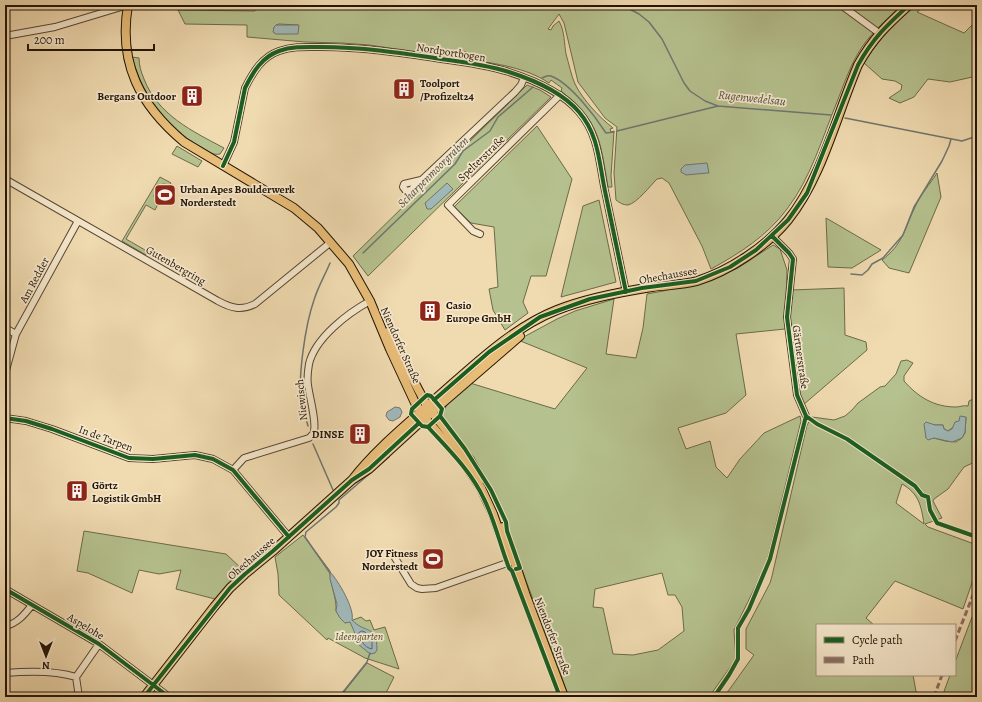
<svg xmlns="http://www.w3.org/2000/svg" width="982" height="702" viewBox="0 0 982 702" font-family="Alegreya,serif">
<rect width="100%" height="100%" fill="#f0dab0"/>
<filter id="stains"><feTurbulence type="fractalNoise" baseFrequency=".005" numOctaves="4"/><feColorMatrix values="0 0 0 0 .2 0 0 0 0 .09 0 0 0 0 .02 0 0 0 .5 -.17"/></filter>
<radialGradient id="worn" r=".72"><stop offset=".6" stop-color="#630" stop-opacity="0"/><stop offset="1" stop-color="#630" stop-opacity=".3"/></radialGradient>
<!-- green -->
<path fill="#b5c18e" stroke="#6c6a4a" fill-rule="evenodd" d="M 256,5 L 320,5 L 323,7 L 325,6 L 324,5 L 902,5 C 888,18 873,31 862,47 C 851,63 844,84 837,102 C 822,138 811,178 787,209 C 767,236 740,253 711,269 L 702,246 L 669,183 L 662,178 L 657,179 C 650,186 637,203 628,205 C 623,205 620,203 616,200 L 614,173 L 617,127 L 605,118 L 578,82 L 564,23 L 559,14 L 548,29 L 551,30 L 553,26 L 559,21 C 565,32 564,43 566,54 C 569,64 571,75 575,84 C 583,100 599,117 613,128 L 610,129 L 611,132 L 614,131 L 611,176 L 612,187 L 608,187 C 600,140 600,122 561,91 L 562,88 L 551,80 L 549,83 C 525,67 496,64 468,59 L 467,52 L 464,52 L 465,57 L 464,59 L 369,45 L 342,43 L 305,42 L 247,37 L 247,25 L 185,24 L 178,10 L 255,11 ZM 279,24 L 298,25 L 274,33 L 274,27 L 276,25 Z
M 916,5 L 926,5 L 917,12 L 964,33 L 977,20 L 977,76 L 950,82 L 928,79 L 914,97 L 900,103 L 889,98 L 901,90 L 902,85 L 895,81 L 882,79 L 864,63 C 877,41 896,21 916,5 Z
M 132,57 L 139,58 C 139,65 141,72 144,79 C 158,115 192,131 224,148 L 220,154 C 213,156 207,150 201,147 C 165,127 143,96 132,57 Z
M 527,85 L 540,90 L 551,97 L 368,276 L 353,256 Z
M 537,126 L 572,179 L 546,276 L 531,276 L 523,302 L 528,313 L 505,330 L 493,310 L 489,289 L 498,287 L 494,227 L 471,223 L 454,207 Z
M 177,146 L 202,161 L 198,167 L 172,154 Z
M 937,173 L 941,197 L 909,273 L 889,268 L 882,260 C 903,244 904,230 915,207 C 920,195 930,184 937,173 Z
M 160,177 L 171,183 L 170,185 L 163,184 L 157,187 L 154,196 L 158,204 L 155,210 L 146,205 L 126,239 L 145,250 L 146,255 L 122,241 Z
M 599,200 L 616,282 L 561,297 L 583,206 Z
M 826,218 L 881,250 L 852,268 L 828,267 Z
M 773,245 L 780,249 L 787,270 L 785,329 L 736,334 L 746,395 L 726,413 L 678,428 L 686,449 L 710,441 L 716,467 L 727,478 L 740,459 L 764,433 L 800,416 L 801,421 L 766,565 L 734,630 L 736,659 L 709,697 L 569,697 L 507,529 C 505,507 492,489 480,471 C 468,452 455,434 442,415 C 446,401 460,392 470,383 L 555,409 L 587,368 L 518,340 L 557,319 L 575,311 L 614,299 L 606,354 L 636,358 L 643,328 L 647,294 L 700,284 L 738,268 ZM 662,573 L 668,595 L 675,595 L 682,607 L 684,631 L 658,650 L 633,655 L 613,654 L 603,608 L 593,607 L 595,589 Z
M 844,288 L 845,335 L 866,342 L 867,350 L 803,405 L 799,396 L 789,318 L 791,290 Z
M 907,360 L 913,363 L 904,376 L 904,381 C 918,397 934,407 956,407 C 960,407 963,405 968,406 L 969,401 L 977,397 L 977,461 L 964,467 L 948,489 L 934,499 L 933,501 L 942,518 L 925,524 L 928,527 L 977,545 L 977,568 L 963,609 L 895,581 L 866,618 L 874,625 L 817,625 L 817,675 L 913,675 L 917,697 L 724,697 L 754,655 L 746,649 L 746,629 L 770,583 L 772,576 L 807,425 L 812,417 L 834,420 L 845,416 L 852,410 L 858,403 L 880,387 L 885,386 L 896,374 L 901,361 ZM 966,417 L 965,433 L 962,438 L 956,442 L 945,441 L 934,438 L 926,438 L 926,431 L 930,424 L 935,425 L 943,425 L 944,429 L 948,431 ZM 902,484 C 919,494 921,505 924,524 L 896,503 Z
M 84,531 L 226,554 L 243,570 L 215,599 L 176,589 L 181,570 L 159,574 L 139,570 L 132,593 L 88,573 L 77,571 Z
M 303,535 L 330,571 C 330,585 337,598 336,611 L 345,623 L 361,617 L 366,621 L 370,620 L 374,630 L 385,627 L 399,669 L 365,658 L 328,638 L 327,640 L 279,595 L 278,574 L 275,557 Z
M 972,617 L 977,619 L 977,697 L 942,697 L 950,675 L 955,675 L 955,662 Z
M 367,663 L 394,677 L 384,697 L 340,697 Z"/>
<!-- water -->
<path fill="#a0b7b7" stroke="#6e7670" d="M 276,25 L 299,25 L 298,34 L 276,34 L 273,32 L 274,27 Z
M 707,163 L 709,173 L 707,173 L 686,175 L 681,172 L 681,169 L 685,165 Z
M 447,183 L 453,189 L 431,209 L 427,209 L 425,203 Z
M 395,407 L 400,408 L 402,412 L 400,417 L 393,421 L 389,420 L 386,416 L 387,412 Z
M 960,416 L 966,417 L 965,432 L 962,438 L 952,442 L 934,438 L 928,440 L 926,438 L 924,424 L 926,422 L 935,425 L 943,425 L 944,429 L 948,431 L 952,429 L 955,422 L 959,421 Z
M 330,572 C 338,580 355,609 352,620 C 365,634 377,624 377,650 L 375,653 L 370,654 L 358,644 L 354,631 L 350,622 L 345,623 L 340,618 L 336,611 L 337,604 L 330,579 Z"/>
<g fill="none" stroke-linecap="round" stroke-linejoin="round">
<!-- shore -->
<path stroke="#61665e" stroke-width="1" d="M 362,631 L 365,632 L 372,640 L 372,649 C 363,647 362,641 359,633 Z"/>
<!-- stream -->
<path stroke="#6e7670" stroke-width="1.5" d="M 622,5 L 639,14 L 649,22 L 662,39 L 684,83 L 690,91 L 705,101 L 718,106 L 831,115
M 542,78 C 545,77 547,75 551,76 C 570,83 595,116 606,133 L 614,132
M 845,118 L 962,141 L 977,136
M 617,131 L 718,106
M 363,253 L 455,164 L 463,151 L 490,131 L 498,117 L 533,87
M 851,274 L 862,275 L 868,270 L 872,264 L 883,258 L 903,235 L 914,207 L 942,161 L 949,146 L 951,139
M 308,426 C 306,418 303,411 301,403 C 298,376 305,326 314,300 C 318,287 325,275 330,263
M 313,444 L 333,490
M 330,573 L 305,537 L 306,532 L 336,507 L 339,503 L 339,500 L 389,457
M 339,697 L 367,662 L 370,653"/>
<!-- minor casing -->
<g stroke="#564630" stroke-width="8">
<path id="minor" d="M 841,5 L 879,33
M 5,36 L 55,27 L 128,5
M 223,166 L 234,142 L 245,88 C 253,72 262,57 279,51 C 293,46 307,47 321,47 C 361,47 402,53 441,59 C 464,62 487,65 509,72 C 534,80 562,92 579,112 C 599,135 599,163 605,191 C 612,225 619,258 626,292
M 5,179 L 218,301 C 231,308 241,311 255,304 L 331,242
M 421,180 L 404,184 L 403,187 L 406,191 L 411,190 L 515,92 L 521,85 L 524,78
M 480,234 L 473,231 L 448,205 L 560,95
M 772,236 L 789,253 L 793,259 L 787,317 L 797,395 L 806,416
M 5,328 L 16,334
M 5,374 L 16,334 L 78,221
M 5,418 L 26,421 L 52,429 L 129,458 L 153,459 L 195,455 L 213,459 L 233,470 L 289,537
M 233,470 L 244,458 L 309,438 C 310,437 312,435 313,434 C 318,426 309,395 308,385 C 307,379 308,370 309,364 C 315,338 348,313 370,301
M 392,553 L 411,584 L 417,588 L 422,589 L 436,588 L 513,561
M 5,589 L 99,644 L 169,697
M 5,626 C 17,624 25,614 32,605
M 5,673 C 28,671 54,670 76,677
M 79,697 L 76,677 L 99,644"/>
</g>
<!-- major casing -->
<g stroke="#221405" stroke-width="10">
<path id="major" d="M 128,5 C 118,64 140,105 184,142 L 294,208 L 318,228 L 349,264 L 370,301 L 390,349 L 416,405 L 425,418 L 465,464 L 481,488 L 493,514 L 506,551 L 513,561
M 388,332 L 427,406 L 470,460 L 481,479
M 352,480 C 375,450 406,425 434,400 C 471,368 511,328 557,310 C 587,298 620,292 652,287 C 666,285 683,285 697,281 C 729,271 767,246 788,220 C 822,178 837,114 858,65 C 873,38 887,25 909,5
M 503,527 L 526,596 L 564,697
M 144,697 L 214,607 L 230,588 L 245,574 L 273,551 L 352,480 L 369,469 L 417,425 L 520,336"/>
</g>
<!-- minor -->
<use href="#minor" stroke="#f5e7cc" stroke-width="6"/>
<!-- major -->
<use href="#major" stroke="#e8bd78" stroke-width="8"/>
<!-- quiet -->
<path stroke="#8d6e63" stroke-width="3" stroke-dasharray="6 3" stroke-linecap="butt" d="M 955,641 L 977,585
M 934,697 L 942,675"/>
<!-- cycleway casing -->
<g stroke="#f5e7cc" stroke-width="6">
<path id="cycleway" d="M 223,166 L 234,142 L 245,88 C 253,72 262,57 279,51 C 293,46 307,47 321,47 C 361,47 402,53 441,59 C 464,62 487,65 509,72 C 534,80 562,92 579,112 C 599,135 599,163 605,191 C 612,225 619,258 626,292
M 772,236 L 789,253 L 793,259 L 787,317 L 797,395 L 806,416 L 817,424 L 847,439 L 915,486 L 922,495 L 928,497 L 930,510 L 937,523 L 977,537
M 427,395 L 431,396 L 442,409 L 440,416 L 428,427 L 422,426 L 411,414 L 412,409 Z
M 434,400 L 489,352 L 540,317 L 590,299 L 642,288 L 696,281 L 730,267 L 756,250 L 788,220 L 807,193 L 858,65 C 873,38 887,25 909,5
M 440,416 L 465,449 L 491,490 L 506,522 L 507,531 L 520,568 L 516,569
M 5,418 L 26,421 L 52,429 L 129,458 L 153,459 L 195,455 L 213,459 L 233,470 L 289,537
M 428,427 C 448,449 471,471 484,499 C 495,521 500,545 509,568 L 512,571 L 560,697
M 5,589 L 99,644 L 169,697
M 144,697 L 230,588 L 245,574 L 273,551 L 352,480 L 369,469 L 419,423
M 714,697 L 729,675 L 738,659 L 738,628 L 749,609 L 770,559 L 806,416"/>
</g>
<!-- cycleway -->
<use href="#cycleway" stroke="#1b5e20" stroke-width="4"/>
</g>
<!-- icons -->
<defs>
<g id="building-square" transform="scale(1.15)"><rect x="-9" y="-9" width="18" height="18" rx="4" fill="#8f2418" stroke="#f5e7cc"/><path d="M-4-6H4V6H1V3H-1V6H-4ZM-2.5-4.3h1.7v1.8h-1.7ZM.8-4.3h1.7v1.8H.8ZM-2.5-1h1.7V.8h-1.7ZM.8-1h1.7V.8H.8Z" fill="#fff"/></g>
<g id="stadium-square" transform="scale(1.15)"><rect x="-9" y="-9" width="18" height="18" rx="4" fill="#8f2418" stroke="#f5e7cc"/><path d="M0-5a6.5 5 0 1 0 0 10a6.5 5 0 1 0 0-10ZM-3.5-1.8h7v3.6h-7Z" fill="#fff"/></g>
</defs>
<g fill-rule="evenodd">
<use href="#building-square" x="404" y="89"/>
<use href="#building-square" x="192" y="96"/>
<use href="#stadium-square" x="165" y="195"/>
<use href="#building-square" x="430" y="311"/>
<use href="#building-square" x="360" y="434"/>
<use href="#building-square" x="77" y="491"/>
<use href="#stadium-square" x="433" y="559"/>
</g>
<g text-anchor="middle" stroke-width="3.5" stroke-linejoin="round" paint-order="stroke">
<!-- street labels -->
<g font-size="11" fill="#221405" stroke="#f5e7cc">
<text transform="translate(451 52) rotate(9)" y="4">Nordportbogen</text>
<text transform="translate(481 158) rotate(-44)" y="4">Spelterstraße</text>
<text transform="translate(176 265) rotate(30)" y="4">Gutenbergring</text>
<text transform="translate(668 275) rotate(-10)" y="4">Ohechaussee</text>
<text transform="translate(34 280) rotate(-62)" y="4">Am Redder</text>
<text transform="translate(401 345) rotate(66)" y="4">Niendorfer Straße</text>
<text transform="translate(801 357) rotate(82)" y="4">Gärtnerstraße</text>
<text transform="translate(301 400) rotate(-96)" y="4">Niewisch</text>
<text transform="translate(106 438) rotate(20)" y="4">In de Tarpen</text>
<text transform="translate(251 558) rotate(-41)" y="4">Ohechaussee</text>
<text transform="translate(86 626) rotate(31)" y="4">Aspelohe</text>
<text transform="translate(553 636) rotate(69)" y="4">Niendorfer Straße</text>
</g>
<!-- poi labels -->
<g font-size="11" font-weight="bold" fill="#221405" stroke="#f5e7cc" text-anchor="start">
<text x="420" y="87">Toolport<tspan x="420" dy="13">/Profizelt24</tspan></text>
<text x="176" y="100" text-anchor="end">Bergans Outdoor</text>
<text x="180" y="193">Urban Apes Boulderwerk<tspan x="180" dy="13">Norderstedt</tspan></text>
<text x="446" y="309">Casio<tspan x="446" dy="13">Europe GmbH</tspan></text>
<text x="344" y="438" text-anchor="end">DINSE</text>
<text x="92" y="489">Görtz<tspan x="92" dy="13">Logistik GmbH</tspan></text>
<text x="418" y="557" text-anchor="end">JOY Fitness<tspan x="418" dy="13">Norderstedt</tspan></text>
</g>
<!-- park labels -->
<g font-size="11" font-style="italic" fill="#555135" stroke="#f5e7cc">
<text x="359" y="640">Ideengarten</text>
</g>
<!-- water labels -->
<g font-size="12" font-style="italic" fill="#4e4d43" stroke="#f5e7cc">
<text transform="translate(752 98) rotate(6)" y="4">Rugenwedelsau</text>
<text transform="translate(433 172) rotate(-45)" y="4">Scharpenmoorgraben</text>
</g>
</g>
<!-- margin -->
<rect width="982" height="702" fill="none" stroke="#f0dab0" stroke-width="20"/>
<rect x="6" y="6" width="970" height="690" fill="none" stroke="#221405" stroke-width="2"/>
<rect x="10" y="10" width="962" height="682" fill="none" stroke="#221405"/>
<!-- legend -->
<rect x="816" y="624" width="140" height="52" fill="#f5e7cc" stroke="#a1937c"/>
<rect x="824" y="637" width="20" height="6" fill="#1b5e20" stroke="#a1937c"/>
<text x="852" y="644" font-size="12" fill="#221405">Cycle path</text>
<rect x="824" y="657" width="20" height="6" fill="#8d6e63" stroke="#a1937c"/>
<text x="852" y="664" font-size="12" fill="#221405">Path</text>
<!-- north arrow -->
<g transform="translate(46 656) rotate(180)" stroke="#f5e7cc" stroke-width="3" paint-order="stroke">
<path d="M0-3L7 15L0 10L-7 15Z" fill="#221405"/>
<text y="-6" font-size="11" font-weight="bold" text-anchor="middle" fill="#221405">N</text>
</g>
<!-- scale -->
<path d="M28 44v6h126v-6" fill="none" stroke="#221405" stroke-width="2"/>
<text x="34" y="44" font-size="12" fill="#221405" stroke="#f5e7cc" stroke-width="3" paint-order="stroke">200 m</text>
<rect width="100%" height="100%" filter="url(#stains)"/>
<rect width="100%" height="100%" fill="url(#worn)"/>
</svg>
